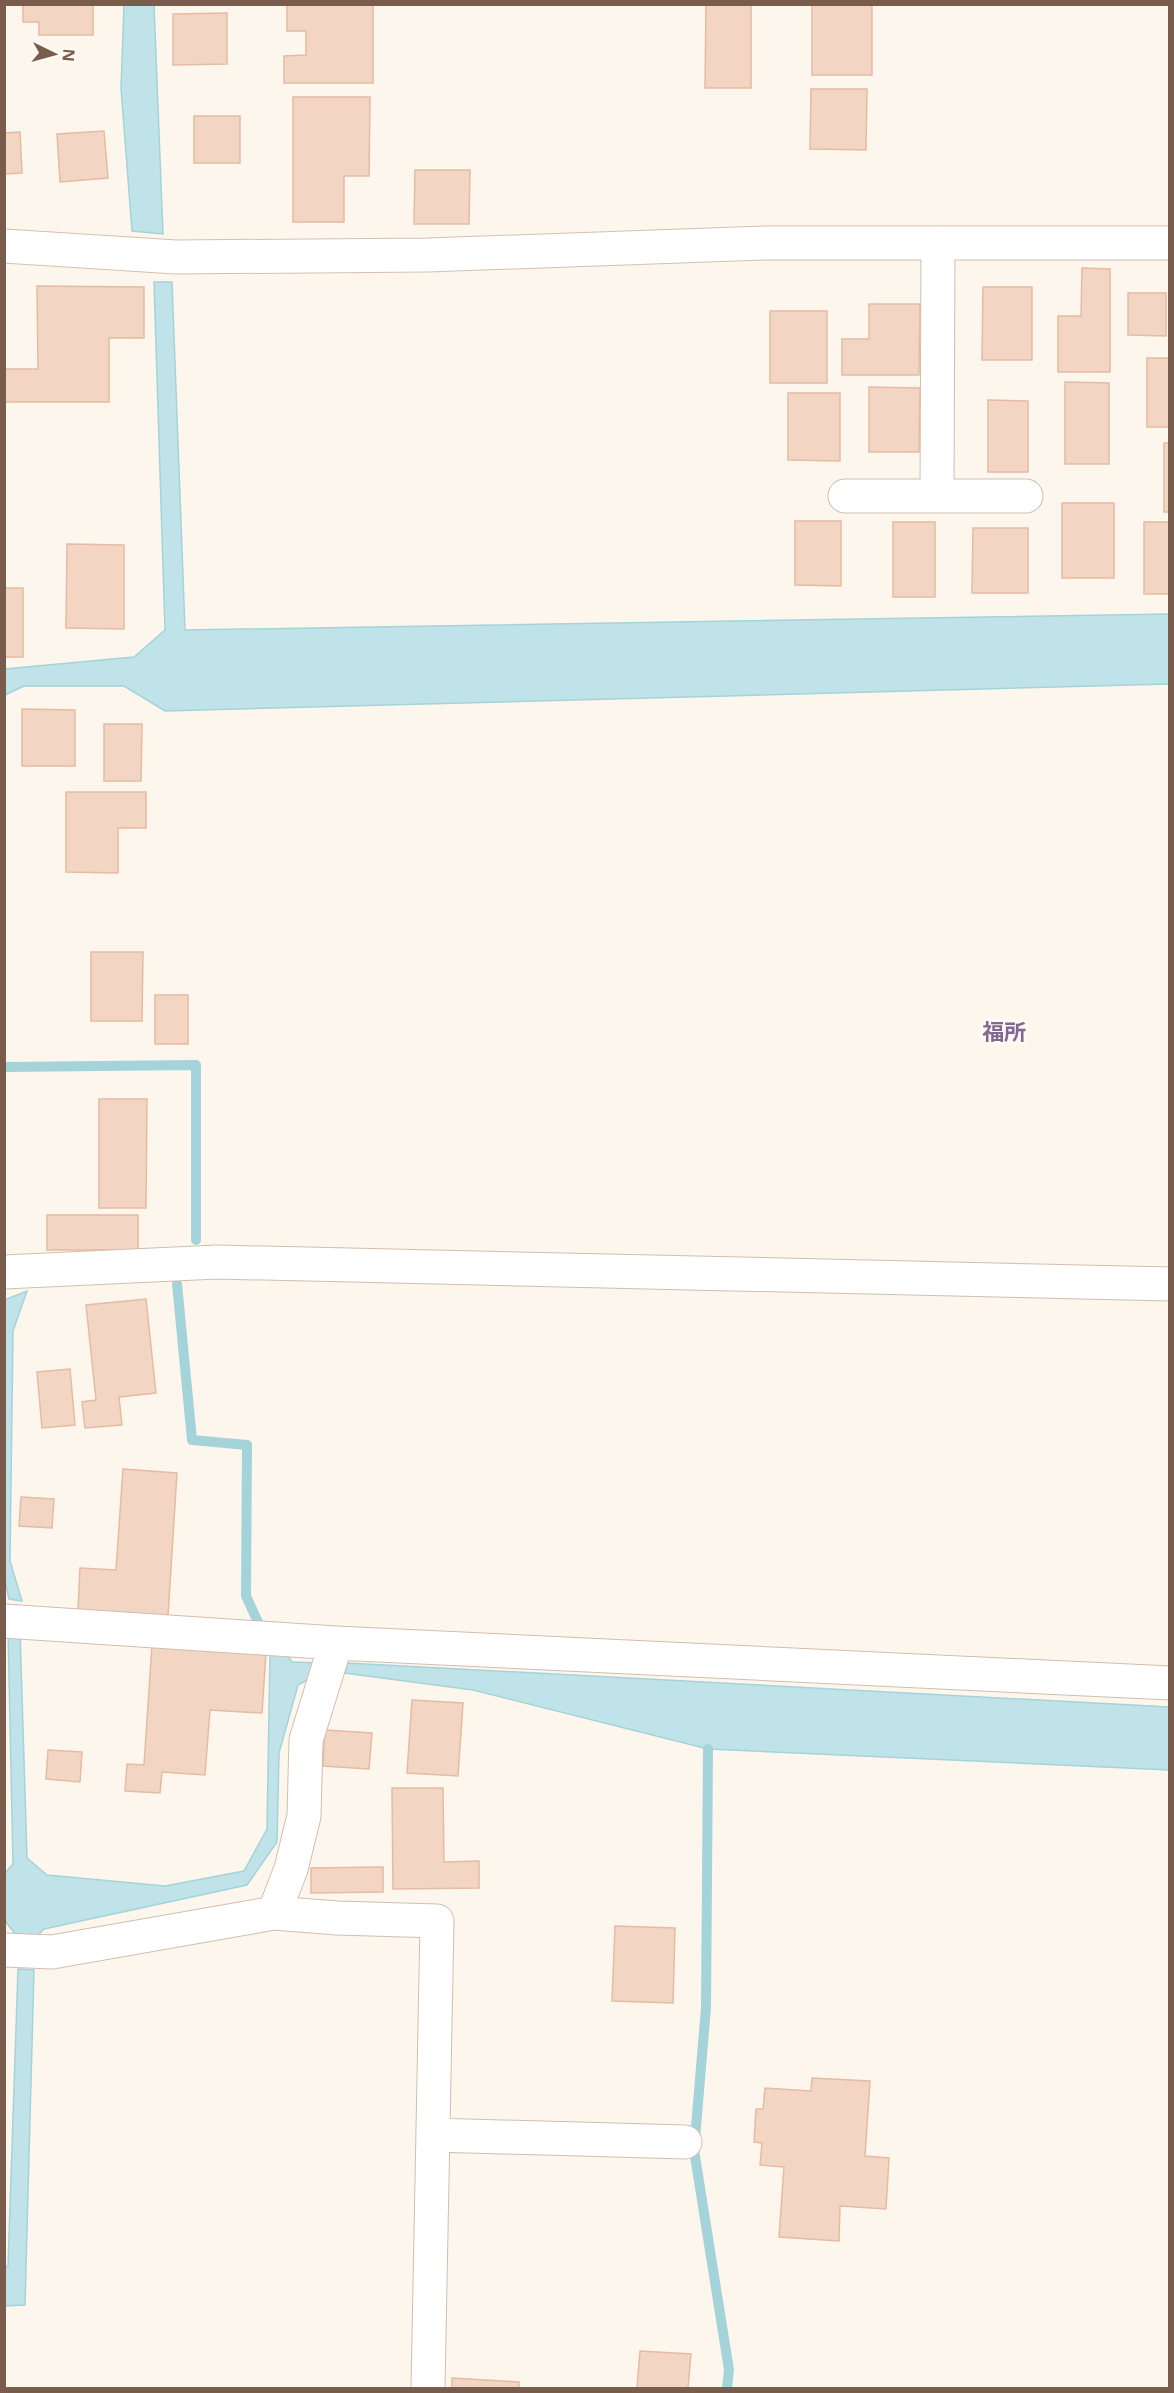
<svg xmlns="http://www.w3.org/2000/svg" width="1174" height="2393" viewBox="0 0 1174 2393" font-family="'Open Sans','Noto Sans JP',sans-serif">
<rect width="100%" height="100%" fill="#fdf6ec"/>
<!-- water -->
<path fill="#bfe3e8" stroke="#a5d3da" stroke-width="1.5" d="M 124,5 L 154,5 L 163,234 L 132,231 L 121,88 Z
M 154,282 L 172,282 L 185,630 L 1169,614 L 1169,684 L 165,711 L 124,686 L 24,686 L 5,695 L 5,669 L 134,657 L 165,630 Z
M 27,1291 L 13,1331 L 10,1561 L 22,1601 L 9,1599 L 5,1581 L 4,1300 Z
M 8,1629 L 20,1630 L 27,1858 L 47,1875 L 165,1886 L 244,1871 L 267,1829 L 270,1652 L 286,1653 L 292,1662 L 323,1663 L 321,1673 L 298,1685 L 279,1753 L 277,1842 L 247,1885 L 44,1929 L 35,1938 L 16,1935 L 5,1921 L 4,1874 L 13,1864 Z
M 347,1663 L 1169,1707 L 1169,1770 L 708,1749 L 473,1690 L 345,1673 Z
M 18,1969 L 34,1970 L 25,2305 L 5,2306 L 5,2268 L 8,2266 Z"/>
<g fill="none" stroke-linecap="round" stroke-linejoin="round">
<!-- stream -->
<path stroke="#a5d3da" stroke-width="10" d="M 4,1067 L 196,1065 L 196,1240
M 177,1284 L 192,1440 L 247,1445 L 246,1596 L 258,1622
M 708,1749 L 706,2008 L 694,2150 L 729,2370 L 727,2388"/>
</g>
<!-- building -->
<path fill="#f3d5c3" stroke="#e6bba3" stroke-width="1.5" d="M 23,4 L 93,4 L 93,35 L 39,35 L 39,22 L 23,22 Z
M 287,4 L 373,4 L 373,83 L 284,83 L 284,56 L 306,55 L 306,31 L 287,31 Z
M 706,4 L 751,4 L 751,88 L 705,88 Z
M 812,4 L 872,4 L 872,75 L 812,75 Z
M 227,13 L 227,64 L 173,65 L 173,14 Z
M 811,89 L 867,89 L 866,150 L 810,149 Z
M 293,97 L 370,97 L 369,176 L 344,176 L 344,222 L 293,222 Z
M 194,116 L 240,116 L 240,163 L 194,163 Z
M 104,131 L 108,178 L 60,182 L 57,134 Z
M 20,132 L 22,173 L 4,174 L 4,133 Z
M 415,170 L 470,170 L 469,224 L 414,224 Z
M 1082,268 L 1110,269 L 1110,372 L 1058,372 L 1058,316 L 1081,316 Z
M 37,286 L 144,287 L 144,338 L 109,338 L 109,402 L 4,402 L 4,369 L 38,369 Z
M 983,287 L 1032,287 L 1032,360 L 982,360 Z
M 1128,293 L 1166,293 L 1166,336 L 1128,335 Z
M 869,304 L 920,304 L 919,375 L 842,375 L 842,339 L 869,339 Z
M 770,311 L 827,311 L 827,383 L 770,383 Z
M 1147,358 L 1170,358 L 1170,427 L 1147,427 Z
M 1065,382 L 1109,383 L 1109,464 L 1065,464 Z
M 869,387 L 920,388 L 919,452 L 869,452 Z
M 788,393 L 840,393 L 840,461 L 788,460 Z
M 988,400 L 1028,401 L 1028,472 L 988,472 Z
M 1164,443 L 1170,443 L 1170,512 L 1164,512 Z
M 1062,503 L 1114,503 L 1114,578 L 1062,578 Z
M 795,521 L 841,521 L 841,586 L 795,585 Z
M 893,522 L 935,522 L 935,597 L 893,597 Z
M 1144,522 L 1170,522 L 1170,594 L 1144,594 Z
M 973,528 L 1028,528 L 1028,593 L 972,593 Z
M 67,544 L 124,545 L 124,629 L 66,628 Z
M 4,588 L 23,588 L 23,657 L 4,657 Z
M 22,709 L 75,710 L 75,766 L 22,766 Z
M 104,724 L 142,724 L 141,781 L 104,781 Z
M 66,792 L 146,792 L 146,828 L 118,828 L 118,873 L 66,872 Z
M 91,952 L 143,952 L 142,1021 L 91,1021 Z
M 155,995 L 188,995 L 188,1044 L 155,1044 Z
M 99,1099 L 147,1099 L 146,1208 L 99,1208 Z
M 47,1215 L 138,1215 L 138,1250 L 47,1250 Z
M 146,1299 L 156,1393 L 119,1397 L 122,1425 L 85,1428 L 82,1402 L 96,1400 L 86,1305 Z
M 70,1369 L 75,1425 L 42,1428 L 37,1372 Z
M 123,1469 L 177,1473 L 168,1616 L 78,1610 L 80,1568 L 116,1570 Z
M 21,1497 L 54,1499 L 52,1528 L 19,1526 Z
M 152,1645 L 266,1653 L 262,1713 L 210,1710 L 205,1775 L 162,1772 L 160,1793 L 125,1791 L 127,1764 L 144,1765 Z
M 412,1700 L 463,1703 L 458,1776 L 407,1773 Z
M 325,1730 L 372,1733 L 369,1769 L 323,1766 Z
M 48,1750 L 82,1752 L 80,1782 L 46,1779 Z
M 392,1788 L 443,1788 L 444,1862 L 479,1861 L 479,1888 L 393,1889 Z
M 383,1867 L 383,1892 L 311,1893 L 311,1868 Z
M 615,1926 L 675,1928 L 673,2003 L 612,2001 Z
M 812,2078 L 870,2081 L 865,2156 L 889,2158 L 886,2209 L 840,2206 L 839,2241 L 779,2237 L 784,2167 L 760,2165 L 762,2143 L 754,2142 L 756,2109 L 763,2109 L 765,2088 L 811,2091 Z
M 640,2351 L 691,2354 L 688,2388 L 637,2388 Z
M 452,2378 L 519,2382 L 519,2388 L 452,2388 Z"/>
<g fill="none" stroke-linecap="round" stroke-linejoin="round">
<!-- street casing -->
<g stroke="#d1beb0" stroke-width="35">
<path id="street" d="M 845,496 L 1026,496
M 937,496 L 938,243
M 4,1272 L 217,1262 L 1170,1284
M 4,1621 L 336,1643 L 1170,1683
M 274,1913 L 291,1869 L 304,1816 L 306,1740 L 336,1643
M 4,1950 L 52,1952 L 274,1913 L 337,1918 L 437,1921 L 428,2388
M 433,2135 L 685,2142"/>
</g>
<!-- secondary casing -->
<g stroke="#d6c0b0" stroke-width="35">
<path id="secondary" d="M 4,246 L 176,257 L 427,255 L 767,243 L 1170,243"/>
</g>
<!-- street -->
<use href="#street" stroke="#fff" stroke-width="33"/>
<!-- secondary -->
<use href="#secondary" stroke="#fff" stroke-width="33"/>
</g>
<g text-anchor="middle" stroke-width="6" stroke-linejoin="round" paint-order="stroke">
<!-- neighbourhood labels -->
<g font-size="22" font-weight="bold" fill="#846695" stroke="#fffaf3">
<text x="1004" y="1040">福所</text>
</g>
</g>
<!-- border -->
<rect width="1174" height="2393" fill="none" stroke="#7a5c4d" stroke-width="12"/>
<!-- north arrow -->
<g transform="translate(54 54) rotate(95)" stroke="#fffaf3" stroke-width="4.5" paint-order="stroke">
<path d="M0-4.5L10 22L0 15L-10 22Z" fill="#7a5c4d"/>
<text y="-9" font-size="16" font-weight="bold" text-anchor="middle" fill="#7a5c4d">N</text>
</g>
</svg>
